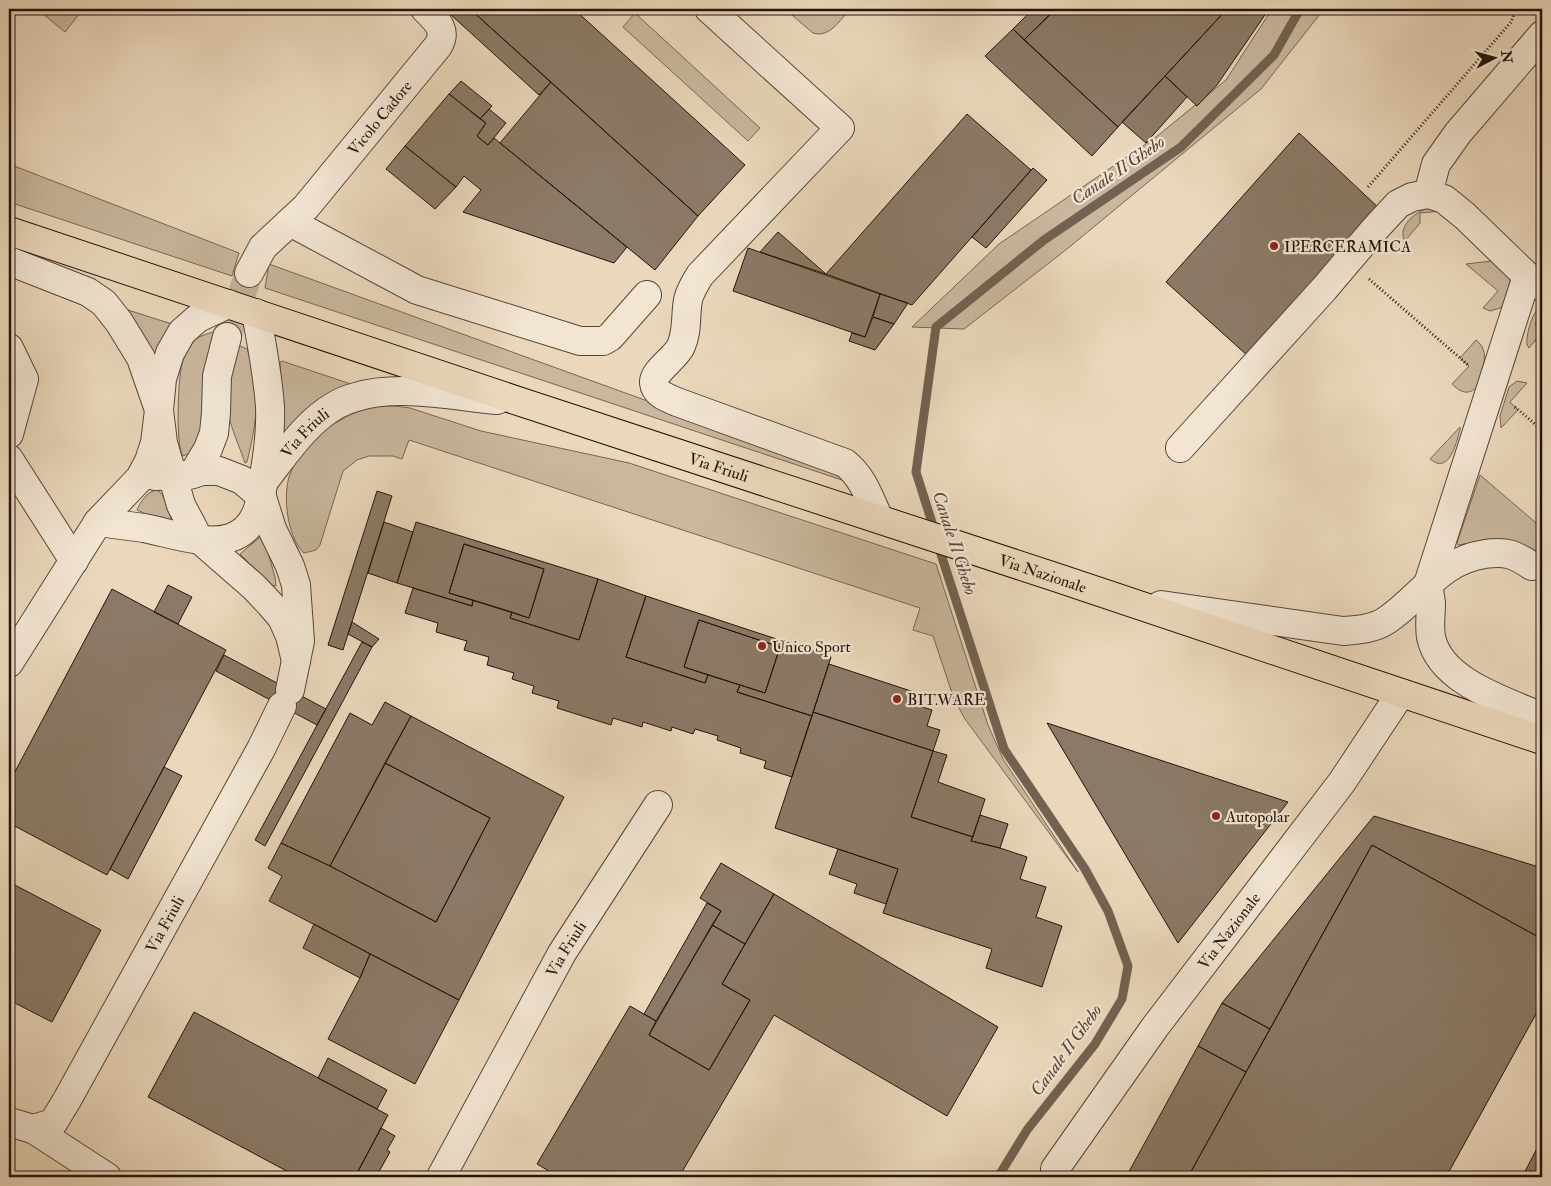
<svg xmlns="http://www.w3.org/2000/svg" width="1551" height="1186" viewBox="0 0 1551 1186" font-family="'IM FELL Double Pica',serif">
<rect width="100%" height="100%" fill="#ebd8bc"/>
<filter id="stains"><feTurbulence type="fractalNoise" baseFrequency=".004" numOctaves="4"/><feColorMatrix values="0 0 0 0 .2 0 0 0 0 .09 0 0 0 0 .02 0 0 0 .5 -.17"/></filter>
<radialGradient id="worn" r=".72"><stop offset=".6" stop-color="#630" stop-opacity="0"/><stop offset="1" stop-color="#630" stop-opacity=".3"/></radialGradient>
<!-- green -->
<path fill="#c9b79e" stroke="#766654" d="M 37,9 L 75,9 L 80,13 L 65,32 Z
M 785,9 L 811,9 L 814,11 L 816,9 L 850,9 C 840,20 830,38 813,33 Z
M 1272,9 L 1324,9 L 1261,89 L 1067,249 L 964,329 L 912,327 L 999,244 L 1156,137 L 1226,80 Z
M 635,13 L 760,128 L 748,141 L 623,27 Z
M 9,164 L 239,253 L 232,276 L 9,202 Z
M 1431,207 L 1442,211 L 1420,213 L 1420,223 L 1405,241 C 1396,226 1418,210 1431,207 Z
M 1500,260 L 1510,277 L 1510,282 L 1504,304 L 1500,308 L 1490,311 L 1483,308 L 1498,291 L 1466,264 Z
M 269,264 L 758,441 L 828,467 L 848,482 L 265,288 Z
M 1542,306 L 1542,316 L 1535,324 L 1542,332 L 1529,348 L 1527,345 C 1526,334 1532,311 1542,306 Z
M 125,310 L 128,310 L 172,324 L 156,360 Z
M 213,332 L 218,334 L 206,418 L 192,452 L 183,456 C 175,446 178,373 183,360 C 186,355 191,344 195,340 C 199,336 207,334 213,332 Z
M 1476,340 C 1492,352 1481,371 1477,387 C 1468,396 1460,392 1452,384 L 1469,366 L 1460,358 Z
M 236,344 L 247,349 C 262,391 257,420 247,462 L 245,463 C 237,439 223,413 227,387 C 229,372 233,358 236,344 Z
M 282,361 L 351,384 L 283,437 L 280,362 Z
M 1517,381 L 1527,383 L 1510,402 L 1518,410 L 1501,428 L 1500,416 L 1509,387 Z
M 378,406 L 395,406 L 410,408 L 481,431 L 629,463 L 936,564 L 988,725 L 1003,759 L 1078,872 L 965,719 L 954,699 L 933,636 L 913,630 L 920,608 L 409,440 L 402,459 L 393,456 L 369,456 L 357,460 L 343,471 L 320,545 L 316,550 L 304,553 C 295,545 292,533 289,522 C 286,508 285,491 289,477 C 301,441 343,412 378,406 Z
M 1460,427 L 1460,430 C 1456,444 1449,475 1430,459 Z
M 1480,475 L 1542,528 L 1542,557 L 1536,553 L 1488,540 L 1458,545 L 1457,543 Z
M 158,490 L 163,496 L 171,518 L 170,521 L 151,516 L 137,510 C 141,501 148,490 158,490 Z
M 259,538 L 262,538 L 265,542 L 275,577 L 276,586 L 271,585 L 240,554 Z"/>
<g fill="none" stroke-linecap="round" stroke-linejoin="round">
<!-- stream -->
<path stroke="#726251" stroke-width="9" d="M 935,532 L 916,472 L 936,327 L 1044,240 L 1181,147 L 1274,55 L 1300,9
M 938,545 L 1004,749 L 1085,869 L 1108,911 L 1128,966 L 1122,999 L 1095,1044 L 1027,1130 L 998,1177"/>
</g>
<!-- building -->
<path fill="#8b7a67" stroke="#22150b" d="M 455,9 L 470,9 L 551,82 L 539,95 L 450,14 Z
M 470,9 L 574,9 L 745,165 L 698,216 Z
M 1033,9 L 1050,9 L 1053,12 L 1024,40 L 1013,29 Z
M 1055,9 L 1227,9 L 1118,127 L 1024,40 Z
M 1227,9 L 1269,9 L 1217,85 L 1197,106 L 1165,76 Z
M 1013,29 L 1118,127 L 1092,156 L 985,56 Z
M 1165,76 L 1187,97 L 1146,143 L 1122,122 Z
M 461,81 L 492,106 L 480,119 L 449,94 Z
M 551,82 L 698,216 L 655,270 L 500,143 Z
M 449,94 L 486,123 L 477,136 L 488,145 L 494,138 L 627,247 L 614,263 L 463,212 L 481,190 L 464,176 L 456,187 L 405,146 Z
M 489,109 L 506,123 L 488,145 L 477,136 L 486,123 L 480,119 Z
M 967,114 L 1031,170 L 912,305 L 826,274 Z
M 1299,133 L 1381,210 L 1249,357 L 1166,282 Z
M 405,146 L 456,187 L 435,209 L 386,169 Z
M 1033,168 L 1047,180 L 986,248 L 972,237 Z
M 778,232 L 826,274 L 760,252 Z
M 748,248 L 880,294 L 865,337 L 733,291 Z
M 880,294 L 908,303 L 894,324 L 873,317 Z
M 873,317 L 894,324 L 875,350 L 849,341 L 852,333 L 865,337 Z
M 377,491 L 392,496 L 343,650 L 328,645 Z
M 384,522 L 413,532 L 397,583 L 368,573 Z
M 416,522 L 598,579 L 579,640 L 510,618 L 512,612 L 529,618 L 544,569 L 464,544 L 449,593 L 473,600 L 472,606 L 397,583 Z
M 464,544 L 544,569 L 529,618 L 449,593 Z
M 598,579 L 646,596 L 626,657 L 705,683 L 708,675 L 740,685 L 737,692 L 812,716 L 792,777 L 764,768 L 766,761 L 740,753 L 741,748 L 717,740 L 718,736 L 695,729 L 693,734 L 672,727 L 671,731 L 643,722 L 642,727 L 613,718 L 611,725 L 557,708 L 559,701 L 532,693 L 534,686 L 512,679 L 514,673 L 487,665 L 489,657 L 464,650 L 467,641 L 436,632 L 438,623 L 405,613 L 413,588 L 472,606 L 473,600 L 512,612 L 510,618 L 579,640 Z
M 168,585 L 192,597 L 178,624 L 154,612 Z
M 112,589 L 226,650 L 107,875 L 9,823 L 9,783 Z
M 646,596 L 831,657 L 812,716 L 737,692 L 740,685 L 765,693 L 780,647 L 699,620 L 684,667 L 708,675 L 705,683 L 626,657 Z
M 699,620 L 780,647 L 765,693 L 684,667 Z
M 352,622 L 379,639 L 372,647 L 348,634 Z
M 362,642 L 372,647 L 265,846 L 255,840 Z
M 224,655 L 326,709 L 317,725 L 216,671 Z
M 829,664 L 920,694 L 916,705 L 932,710 L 927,726 L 940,730 L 933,751 L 813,712 Z
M 385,702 L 411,716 L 330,866 L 281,843 L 350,713 L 372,725 Z
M 813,712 L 933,751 L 911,817 L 973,837 L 971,841 L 1000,848 L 1027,857 L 1020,879 L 1046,887 L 1036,917 L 1062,926 L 1042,987 L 986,968 L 992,949 L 883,913 L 898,869 L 775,828 Z
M 411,716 L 564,797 L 459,1000 L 269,901 L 282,876 L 268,868 L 281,843 L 330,866 L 436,922 L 490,818 L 385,763 Z
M 1047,723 L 1288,802 L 1178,943 Z
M 933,751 L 947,755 L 938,782 L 985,799 L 973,837 L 911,817 Z
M 385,763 L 490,818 L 436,922 L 330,866 Z
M 164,767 L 182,776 L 128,879 L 110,869 Z
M 980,815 L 1008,824 L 1000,848 L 971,841 Z
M 1374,816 L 1542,868 L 1542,939 L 1372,845 L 1270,1029 L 1222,1003 Z
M 1372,845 L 1542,939 L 1542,1003 L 1446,1177 L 1188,1177 Z
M 838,849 L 898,869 L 886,904 L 854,893 L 857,884 L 829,874 Z
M 721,863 L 774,894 L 745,944 L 712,925 L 721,911 L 700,898 Z
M 9,882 L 101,930 L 52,1022 L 9,1000 Z
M 774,894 L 998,1027 L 947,1116 L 774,1015 L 679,1177 L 559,1177 L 537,1164 L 630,1006 L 656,1021 L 649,1035 L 709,1070 L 750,1000 L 722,984 Z
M 707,903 L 721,911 L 656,1021 L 644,1014 Z
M 314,924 L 370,954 L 360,978 L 303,948 Z
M 712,925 L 745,944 L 722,984 L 750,1000 L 709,1070 L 649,1035 Z
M 370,954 L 459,1000 L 415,1084 L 328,1039 L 360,978 Z
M 1222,1003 L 1270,1029 L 1246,1072 L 1198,1046 Z
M 194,1012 L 388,1115 L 355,1177 L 298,1177 L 148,1097 Z
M 1198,1046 L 1246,1072 L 1188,1177 L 1126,1177 Z
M 328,1058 L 387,1090 L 377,1109 L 318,1078 Z
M 381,1128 L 395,1136 L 387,1150 L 390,1152 L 376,1177 L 355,1177 Z
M 1542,1139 L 1542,1177 L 1522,1177 Z"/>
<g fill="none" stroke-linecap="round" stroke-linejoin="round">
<!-- minor-tunnel -->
<path stroke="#c3b199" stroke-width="28" stroke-dasharray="28 14" stroke-linecap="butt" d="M 227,337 L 249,273"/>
<!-- minor casing -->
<g stroke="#544637" stroke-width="30">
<g id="minor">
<path d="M 709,9 L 840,128 L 700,275 C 695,283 690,291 688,300 C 685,316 688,330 681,346 C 676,358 653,371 654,383 C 655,394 668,398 677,402 L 845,463 C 863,477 870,499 879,519"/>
<path d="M 1428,194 L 1436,164 L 1458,133 L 1542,35"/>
<path d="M 290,222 L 417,290 L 580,341 L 603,341 L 610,337 L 647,295"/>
<path d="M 9,261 L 88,292 L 104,303 L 119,322 L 141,358 L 159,410 L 155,443 L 149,461 L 140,478 L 98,522 L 9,663"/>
<path id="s1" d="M 249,273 L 263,247 L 306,207 L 438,46 C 448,30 436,20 425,9"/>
<path d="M 1527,276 L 1428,584 C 1429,590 1430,596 1431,603 C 1431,614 1429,626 1431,637 C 1440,682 1506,701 1542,717"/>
<path d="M 228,304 L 198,318 L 182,332 L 170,353 L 162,379 L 159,410 L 163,443 L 181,505 L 199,539 L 254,587 L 271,605 L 282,618 L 290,636 L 296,661"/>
<path d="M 9,348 L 24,379 L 9,434"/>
<path d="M 1180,448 L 1324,289 L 1374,230 L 1398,204 L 1412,197 L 1428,194 L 1444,199 L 1465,216 L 1527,276 L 1541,286"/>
<path d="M 9,459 L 74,561"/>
<path d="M 193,474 L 208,449 L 214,433 L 216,413 L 217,376 L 227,337"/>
<path d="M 155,476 L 189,475 L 202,471 L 219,471 L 242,480 L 262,497"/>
<path id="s2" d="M 265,480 C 279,462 292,443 308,427 C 321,414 339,401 356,397 C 399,384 453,396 497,400"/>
<path d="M 262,497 L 272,529 L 290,566 L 296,585 L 300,641 L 290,690"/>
<path d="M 98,522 C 113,524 129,526 144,528 C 170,533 205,546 230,538 C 258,529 261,501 264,476 C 268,453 271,430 270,407 C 268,376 262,345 256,313"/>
<path d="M 1161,605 L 1343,631 C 1357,630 1374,629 1387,620 C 1422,596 1439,561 1485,554 C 1506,551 1514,554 1532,566"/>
<path id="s3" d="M 9,1122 L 33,1129 L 53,1123 L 67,1100 L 261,749 L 282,706"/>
<path d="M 33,1129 L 107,1177"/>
<path id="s4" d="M 1055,1169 L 1155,1027 L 1342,782 L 1401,693"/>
<path id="s5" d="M 441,1177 L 562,953 L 658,805"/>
</g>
</g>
<!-- major casing -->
<g stroke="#22150b" stroke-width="30">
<g id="major">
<path id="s6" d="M 9,231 L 524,403 L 1052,576 L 1542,740"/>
</g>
</g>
<!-- path -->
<path stroke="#22150b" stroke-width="3" stroke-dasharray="1 2.5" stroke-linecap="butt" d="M 1368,187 L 1511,22 L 1516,9
M 1369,279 L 1468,365
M 1515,407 L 1542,430"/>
<!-- minor -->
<use href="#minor" stroke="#f2e6d3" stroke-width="28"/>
<!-- major -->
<use href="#major" stroke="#ebd8bc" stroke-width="28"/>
</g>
<!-- markers -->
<g fill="#8f2418" stroke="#f2e6d3" stroke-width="2">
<circle cx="1274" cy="246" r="5"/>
<circle cx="762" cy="646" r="5"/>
<circle cx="897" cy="699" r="5"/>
<circle cx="1216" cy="816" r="5"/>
</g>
<g text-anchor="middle" stroke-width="4.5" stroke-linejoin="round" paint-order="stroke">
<!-- street labels -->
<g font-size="16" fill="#22150b" stroke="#f2e6d3">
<text dy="6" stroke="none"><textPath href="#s1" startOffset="204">Vicolo Cadore</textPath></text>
<text dy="6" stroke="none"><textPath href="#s2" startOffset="62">Via Friuli</textPath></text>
<text dy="6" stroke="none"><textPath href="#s6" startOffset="748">Via Friuli</textPath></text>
<text dy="6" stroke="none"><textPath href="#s6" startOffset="1089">Via Nazionale</textPath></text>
<text dy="6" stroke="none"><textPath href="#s3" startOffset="274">Via Friuli</textPath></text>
<text dy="6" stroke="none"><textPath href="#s4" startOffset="295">Via Nazionale</textPath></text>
<text dy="6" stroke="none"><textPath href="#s5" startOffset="260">Via Friuli</textPath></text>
</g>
<!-- poi labels -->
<g font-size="16" fill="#22150b" stroke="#f2e6d3" text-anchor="start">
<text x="1284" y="252">IPERCERAMICA</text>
<text x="772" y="652">Unico Sport</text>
<text x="907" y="705">BIT.WARE</text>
<text x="1226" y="822">Autopolar</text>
</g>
<!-- water labels -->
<g font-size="18" font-style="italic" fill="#57493a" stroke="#f2e6d3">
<text transform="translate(1118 170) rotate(-34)" y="6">Canale Il Ghebo</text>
<text transform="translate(955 543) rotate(72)" y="6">Canale Il Ghebo</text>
<text transform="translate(1066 1050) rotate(-54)" y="6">Canale Il Ghebo</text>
</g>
</g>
<!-- margin -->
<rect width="1551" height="1186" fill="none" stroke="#ebd8bc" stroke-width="30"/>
<rect x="10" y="10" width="1531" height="1166" fill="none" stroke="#22150b" stroke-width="2.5"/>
<rect x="15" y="15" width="1521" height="1156" fill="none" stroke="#22150b"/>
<!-- north arrow -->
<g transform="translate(1494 58) rotate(84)" stroke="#f2e6d3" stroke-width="4" paint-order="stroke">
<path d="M0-4L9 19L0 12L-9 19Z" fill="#22150b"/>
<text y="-8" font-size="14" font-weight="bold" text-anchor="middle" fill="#22150b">N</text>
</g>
<rect width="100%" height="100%" filter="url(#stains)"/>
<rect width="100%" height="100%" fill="url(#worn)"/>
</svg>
